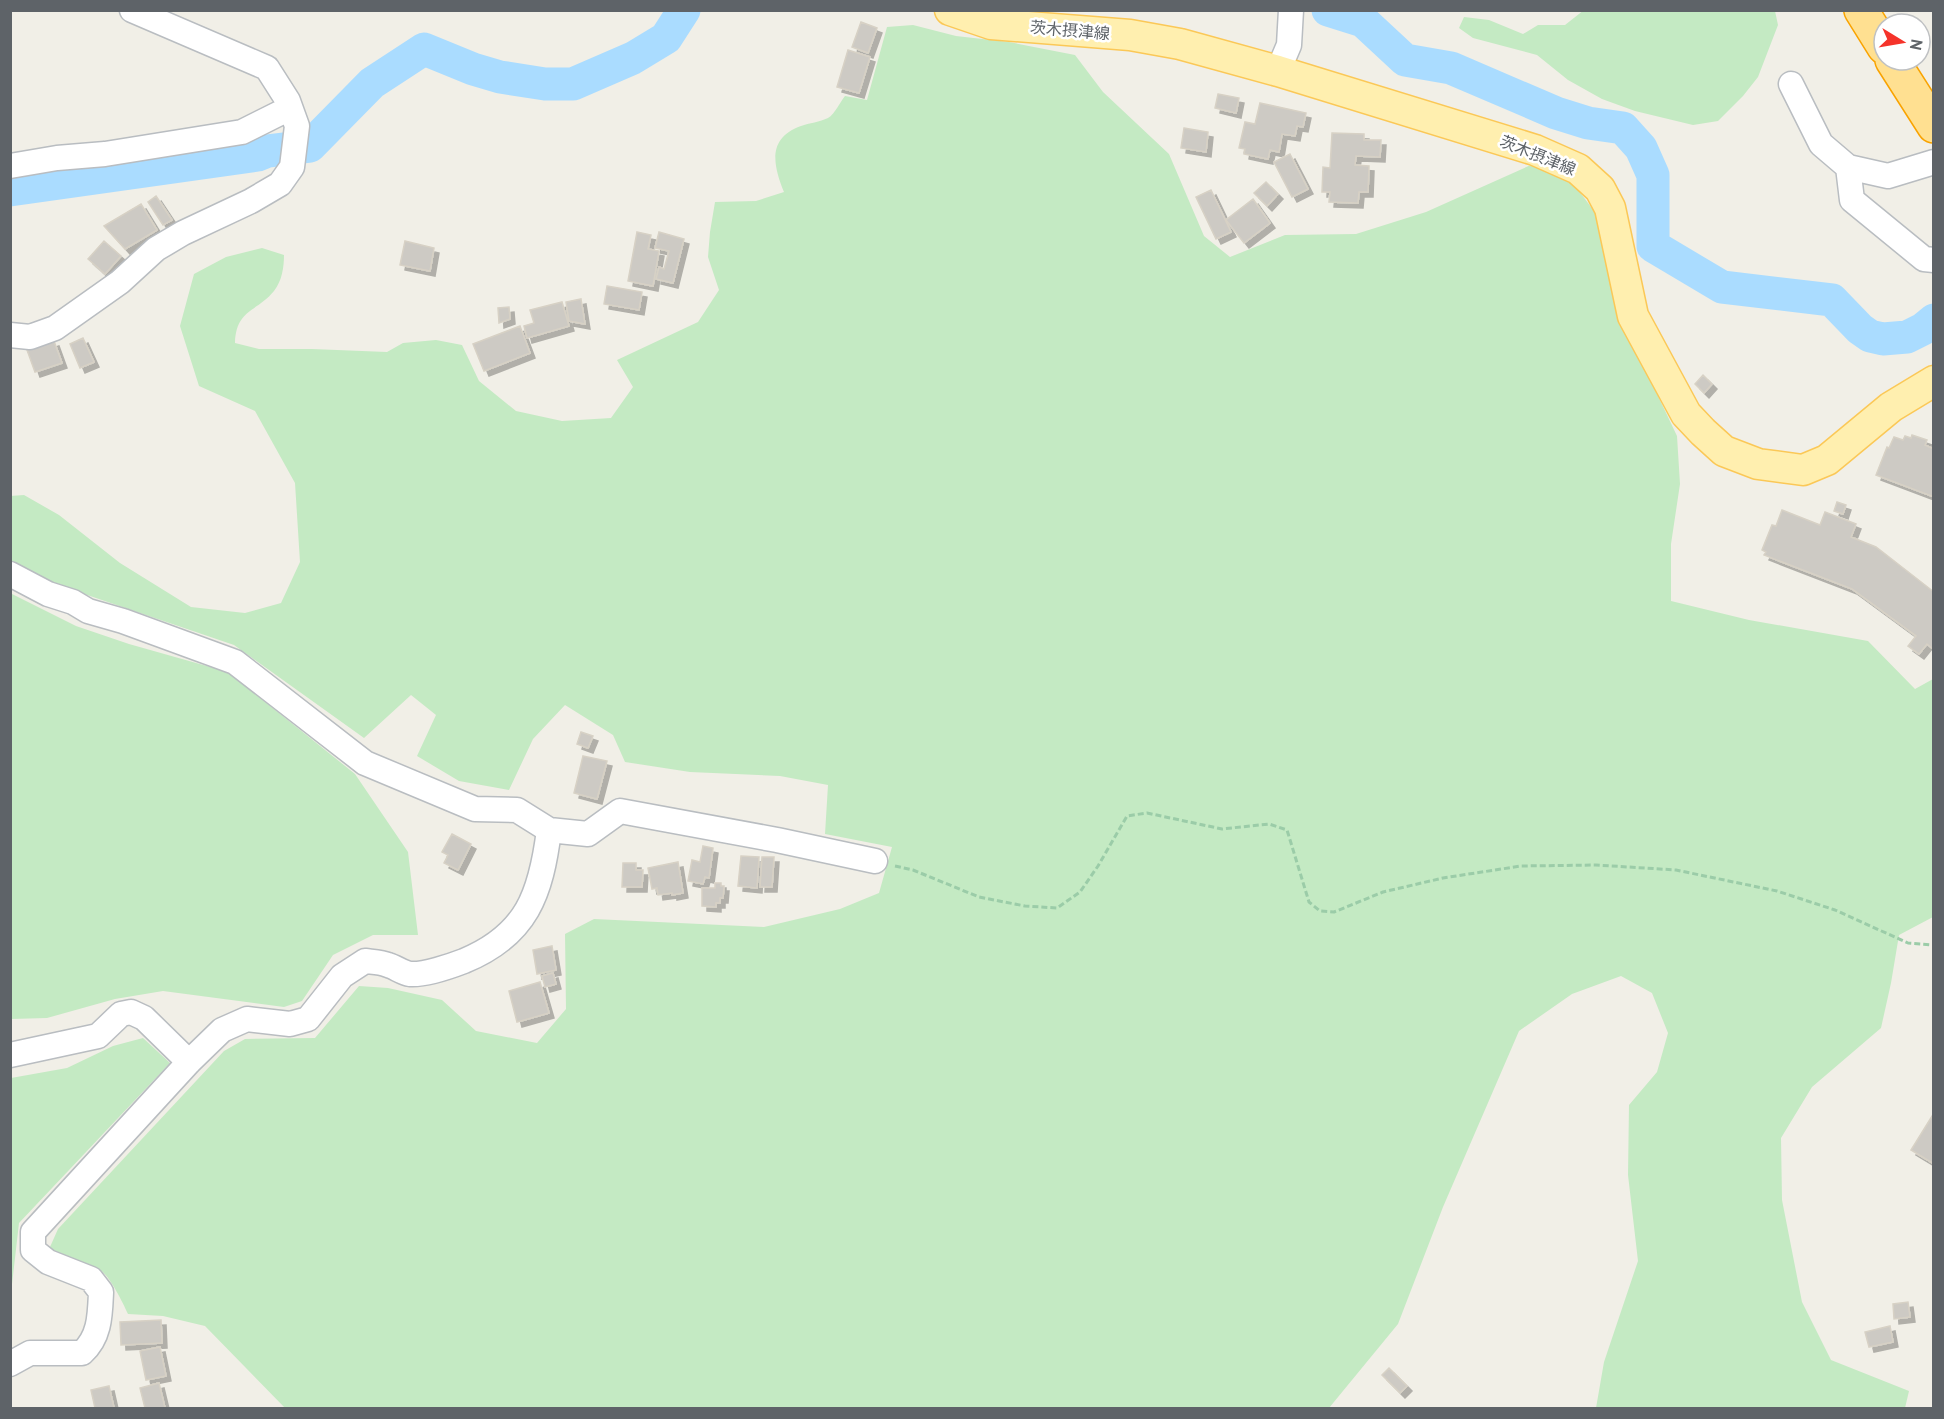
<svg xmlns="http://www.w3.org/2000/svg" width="1944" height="1419" viewBox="0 0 1944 1419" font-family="'PT Sans','Noto Sans JP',sans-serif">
<defs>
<filter id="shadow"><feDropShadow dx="5" dy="5" stdDeviation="0" flood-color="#0004"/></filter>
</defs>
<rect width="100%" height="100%" fill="#f1efe7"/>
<!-- green -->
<path fill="#c4eac3" d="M 1584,10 L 1775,11 L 1778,25 L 1758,77 L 1743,96 L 1718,121 L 1693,125 L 1635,111 L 1602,99 L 1568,80 L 1537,55 L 1473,38 L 1459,28 L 1464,17 L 1489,20 L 1523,34 L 1538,25 L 1565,25 Z
M 913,25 L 956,36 L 1009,42 L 1075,55 L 1103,92 L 1169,154 L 1204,236 L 1230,257 L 1285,235 L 1356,234 L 1426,212 L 1533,164 L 1562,172 L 1582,195 L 1597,215 L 1622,320 L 1677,436 L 1680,484 L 1671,544 L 1671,601 L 1749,620 L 1868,641 L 1915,689 L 1933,679 L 1933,917 L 1899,935 L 1891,983 L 1881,1028 L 1812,1087 L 1781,1138 L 1782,1200 L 1802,1302 L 1831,1360 L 1909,1391 L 1905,1408 L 1596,1408 L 1604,1362 L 1638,1261 L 1628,1175 L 1629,1105 L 1657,1072 L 1668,1033 L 1652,993 L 1621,976 L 1572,994 L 1519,1031 L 1443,1207 L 1398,1324 L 1329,1408 L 285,1408 L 205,1326 L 163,1316 L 128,1314 C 123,1303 110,1276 100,1270 C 83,1260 63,1264 50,1247 L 58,1229 L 224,1051 L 245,1039 L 315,1038 L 359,986 L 388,988 L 442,1000 L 476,1031 L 537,1043 L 566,1009 L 565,934 L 594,919 L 764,927 L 840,909 L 879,893 L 892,847 L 825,834 L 828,785 L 780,776 L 690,772 L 625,762 L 613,735 L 565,705 L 533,739 L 509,790 L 459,781 L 417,756 L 436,715 L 411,695 L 364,738 L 234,645 L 52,583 L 11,561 L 10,496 L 24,495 L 59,515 L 120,563 L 191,607 L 245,613 L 281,603 L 300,562 L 295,483 L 255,411 L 199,386 L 180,326 L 194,274 L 226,257 L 262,248 L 284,255 C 284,267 282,281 274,291 C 257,312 236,309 235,343 L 259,349 L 312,349 L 387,352 L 403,343 L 436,340 L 462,345 L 479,381 L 516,411 L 562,421 L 611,418 L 633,387 L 617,360 L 698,322 L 719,290 L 708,257 L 710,232 L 715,202 L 756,201 L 784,192 C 773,165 767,138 801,126 C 809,123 820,122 828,118 C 835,114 840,102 845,96 L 867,100 L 887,27 Z
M 10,593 L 76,626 L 129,644 L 228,672 L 355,774 L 408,852 L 418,935 L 373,935 L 333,955 L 302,1001 L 284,1007 L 163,991 L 115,999 L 47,1018 L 11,1019 Z
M 143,1038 L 170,1063 L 19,1223 L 11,1293 L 11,1078 L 67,1068 L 113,1046 Z"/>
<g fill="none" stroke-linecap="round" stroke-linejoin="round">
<!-- river -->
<path stroke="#aadcff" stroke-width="33" d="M 1328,10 L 1363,21 L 1405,60 L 1451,68 L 1556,113 L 1588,123 L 1623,128 L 1641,148 L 1653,175 L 1653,246 L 1722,287 L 1832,300 L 1860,329 L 1870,336 L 1883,339 L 1907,337 L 1923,329 L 1934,320
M 10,190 L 258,155 L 268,151 L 310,146 L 372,83 L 424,49 L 473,69 L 500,77 L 545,84 L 573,84 L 633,58 L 666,38 L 684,10"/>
</g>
<!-- building -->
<path fill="#cdcac4" stroke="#d7d1c5" stroke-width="1.5" filter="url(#shadow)" d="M 861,22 L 877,28 L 868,53 L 852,47 Z
M 848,50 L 870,57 L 859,93 L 837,87 Z
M 1218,94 L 1239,98 L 1236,113 L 1215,108 Z
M 1260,103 L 1306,113 L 1303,127 L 1297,126 L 1295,136 L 1282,134 L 1279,152 L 1270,150 L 1268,159 L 1244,154 L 1245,149 L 1239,148 L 1245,122 L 1255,124 Z
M 1184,128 L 1208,132 L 1206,152 L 1181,148 Z
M 1332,133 L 1364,134 L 1364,140 L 1381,140 L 1380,157 L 1356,156 L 1355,165 L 1369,166 L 1368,192 L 1359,192 L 1358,203 L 1329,202 L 1330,192 L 1322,192 L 1323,167 L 1330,168 Z
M 1290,154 L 1308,189 L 1292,197 L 1274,162 Z
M 1266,182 L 1278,194 L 1267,206 L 1254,193 Z
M 1211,190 L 1231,232 L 1216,239 L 1196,197 Z
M 156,196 L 172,220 L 163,225 L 148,202 Z
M 1253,199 L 1270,223 L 1244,243 L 1226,220 Z
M 141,204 L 157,230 L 125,249 L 104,226 Z
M 637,232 L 651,235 L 648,249 L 659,251 L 653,286 L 628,281 Z
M 659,232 L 684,239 L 673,283 L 656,279 L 659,267 L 664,269 L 669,251 L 655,248 Z
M 104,241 L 121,256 L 105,274 L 88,259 Z
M 405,241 L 434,248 L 430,271 L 400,265 Z
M 607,286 L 642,292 L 639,310 L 604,304 Z
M 581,299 L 585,324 L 569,321 L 566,302 Z
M 562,302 L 569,326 L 527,338 L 524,326 L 534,323 L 530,310 Z
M 509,307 L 510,319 L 499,323 L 498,308 Z
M 520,326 L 530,353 L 484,371 L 473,344 Z
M 83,338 L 94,362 L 80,368 L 70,344 Z
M 54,341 L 62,363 L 35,372 L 27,350 Z
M 1703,375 L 1712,384 L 1704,393 L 1695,384 Z
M 1912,435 L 1927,440 L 1925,445 L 1934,449 L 1934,497 L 1876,475 L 1887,447 L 1889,448 L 1894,437 L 1903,440 L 1905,436 L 1911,438 Z
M 1837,502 L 1846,505 L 1843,514 L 1834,511 Z
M 1782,510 L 1820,525 L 1825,512 L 1856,524 L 1851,537 L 1876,547 L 1934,592 L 1933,649 L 1927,644 L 1919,654 L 1908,646 L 1916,636 L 1852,589 L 1764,555 L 1766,552 L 1762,550 L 1772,525 L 1776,526 Z
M 581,732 L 593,736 L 588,748 L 577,744 Z
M 583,756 L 607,761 L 597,799 L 574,793 Z
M 452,834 L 471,844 L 458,870 L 444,863 L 448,855 L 442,852 Z
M 703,846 L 713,848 L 709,878 L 705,877 L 703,884 L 688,881 L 692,860 L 700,862 Z
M 741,856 L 759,857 L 757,888 L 738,886 Z
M 762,857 L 774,857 L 772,887 L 760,887 Z
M 678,862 L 683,893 L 672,895 L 672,893 L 658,895 L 657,888 L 652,889 L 648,868 Z
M 623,863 L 636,863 L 636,870 L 643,870 L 642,887 L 622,887 Z
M 715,883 L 721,883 L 721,886 L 724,886 L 723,898 L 720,898 L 720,903 L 716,903 L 716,907 L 702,906 L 702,888 L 715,888 Z
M 552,946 L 556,970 L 537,974 L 533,950 Z
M 553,973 L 556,984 L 545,987 L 542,976 Z
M 540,982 L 549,1013 L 517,1022 L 509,991 Z
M 1934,1113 L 1934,1164 L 1911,1150 Z
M 1908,1302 L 1910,1317 L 1894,1319 L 1893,1304 Z
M 161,1320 L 162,1343 L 121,1345 L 120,1322 Z
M 1890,1326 L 1893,1342 L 1869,1347 L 1865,1332 Z
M 160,1347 L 166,1376 L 146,1380 L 140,1351 Z
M 1389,1368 L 1407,1386 L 1400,1393 L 1382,1375 Z
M 159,1383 L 165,1408 L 145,1408 L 140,1388 Z
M 109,1386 L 114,1408 L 95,1408 L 91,1390 Z"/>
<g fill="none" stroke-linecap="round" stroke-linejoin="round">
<!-- minor casing -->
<g stroke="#b9bdc1" stroke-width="27">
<path id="minor" d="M 1278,71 L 1289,45 L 1291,10
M 1791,84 L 1821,144 L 1848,167 L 1888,176 L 1934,162
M 10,166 L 57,158 L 105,154 L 242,132 L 290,108
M 1848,167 L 1852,200 L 1924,259 L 1934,260
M 10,335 L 30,337 L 55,328 L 120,282 L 156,249 L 183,233 L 251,201 L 280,184 L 292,167 L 297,126 L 288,101 L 267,68 L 132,10
M 10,574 L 48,594 L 73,602 L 88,611 L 123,621 L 235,662 L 365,763 L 475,809 L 517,810 L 549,830 L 588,834 L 620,811 L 777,840 L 875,861
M 10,1055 L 98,1036 L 121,1014 L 131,1012 L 144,1018 L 189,1062
M 10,1364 L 30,1353 L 82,1353 C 100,1337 100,1315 101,1292 L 91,1279 L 48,1262 L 33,1250 L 33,1232 L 189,1062 L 222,1030 L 247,1019 L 290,1024 L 308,1019 L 342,976 L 365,961 C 373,962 381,962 388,965 C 395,967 403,973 410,974 C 424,975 451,966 464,961 C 527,935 541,894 549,830"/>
</g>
<!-- major casing -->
<g stroke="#fbc857" stroke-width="33">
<path id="major" d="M 950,10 L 991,24 L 1130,35 L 1180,44 L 1278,71 L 1535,150 L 1578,169 L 1600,189 L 1610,208 L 1633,316 L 1686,414 L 1703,432 L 1724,451 L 1758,464 L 1803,470 L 1827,460 L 1891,407 L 1934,381"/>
</g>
<!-- highway casing -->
<g stroke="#f9a300" stroke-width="36">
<path id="highway" d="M 1861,10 L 1884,47
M 1892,60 L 1934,126"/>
</g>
<!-- path -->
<path stroke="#9bcca8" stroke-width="3" stroke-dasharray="6 3" stroke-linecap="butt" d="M 895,866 L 913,870 L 979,897 L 1025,906 L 1057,908 L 1080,892 L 1098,866 L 1127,816 L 1147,813 L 1222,829 L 1269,824 L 1287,830 L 1309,902 L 1320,911 L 1334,912 L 1383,892 L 1443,878 L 1521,866 L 1596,865 L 1676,870 L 1777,891 L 1835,910 L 1908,943 L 1934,945"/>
<!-- minor -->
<use href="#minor" stroke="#fff" stroke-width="24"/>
<!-- major -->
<use href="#major" stroke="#ffefaf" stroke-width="30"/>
<!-- highway -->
<use href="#highway" stroke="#ffe091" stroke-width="33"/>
</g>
<g text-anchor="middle" stroke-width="5" stroke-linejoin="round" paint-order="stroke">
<!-- street labels -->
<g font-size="16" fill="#5e6368" stroke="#fff">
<text transform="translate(1070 30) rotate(5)" y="6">茨木摂津線</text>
<text transform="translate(1538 155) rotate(22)" y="6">茨木摂津線</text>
</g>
</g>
<!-- border -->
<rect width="1944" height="1419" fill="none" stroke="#5e6368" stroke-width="24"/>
<!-- north arrow -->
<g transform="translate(1902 42) rotate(101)"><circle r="28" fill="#ffffff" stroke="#bfc1c3" stroke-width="1.5"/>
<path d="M0-4.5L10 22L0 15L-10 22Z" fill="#f5332a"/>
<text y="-9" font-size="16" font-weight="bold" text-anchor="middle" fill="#5e6368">N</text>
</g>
</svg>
